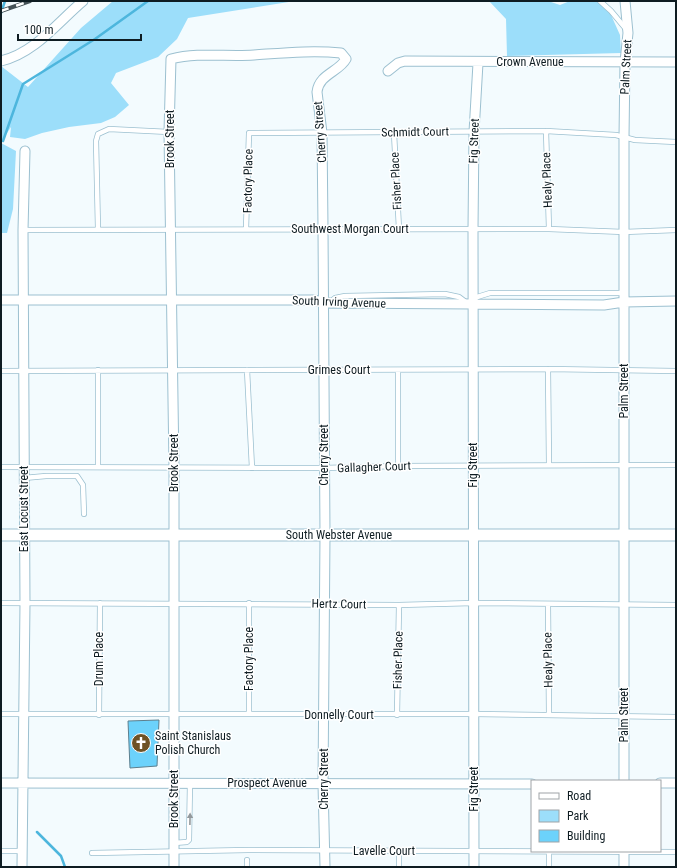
<svg xmlns="http://www.w3.org/2000/svg" width="677" height="868" viewBox="0 0 677 868" font-family="'Roboto Condensed',sans-serif">
<rect width="100%" height="100%" fill="#f3fbfe"/>
<!-- green -->
<path fill="#9cdefa" d="M 113,1 L 295,1 L 188,18 L 177,39 L 158,57 L 116,73 L 111,83 L 129,105 L 115,117 L 101,123 L 69,127 L 42,133 L 25,139 L 10,137 L 11,127 L 1,142 L 1,66 L 28,87 L 81,28 Z
M 489,1 L 548,1 L 560,5 L 570,1 L 597,1 L 607,6 L 620,35 L 621,53 L 507,56 L 506,19 Z
M 1,143 L 16,151 L 13,209 L 7,233 L 1,233 Z"/>
<g fill="none" stroke-linecap="round" stroke-linejoin="round">
<!-- stream -->
<path stroke="#4db6dd" stroke-width="2.5" d="M 1,13 L 5,1
M 3,141 L 23,84 L 95,39 L 148,1
M 37,832 L 61,856 L 65,867"/>
</g>
<!-- building -->
<path fill="#6cd2fb" stroke="#5c7f8e" d="M 159,720 L 157,766 L 130,768 L 128,721 Z"/>
<g fill="none" stroke-linecap="round" stroke-linejoin="round">
<!-- service casing -->
<g stroke="#9cc0d0" stroke-width="6">
<path id="service" d="M 600,1 L 611,11 L 626,29
M 546,131 L 549,229
M 394,133 L 399,229
M 98,229 L 96,141 L 98,134 L 109,129 L 169,132
M 246,229 L 249,133 L 546,131 L 616,135 L 635,140 L 676,142
M 23,230 L 549,229 L 624,232 L 676,230
M 474,298 L 490,293 L 624,293
M 330,302 L 335,298 L 345,296 L 445,294 L 459,297 L 467,303
M 548,369 L 549,465
M 98,370 L 98,467
M 247,370 L 252,468
M 398,370 L 398,466
M 1,371 L 548,369 L 676,371
M 1,467 L 323,468 L 398,466 L 676,465
M 24,478 L 46,476 L 77,476 L 83,485 L 84,514
M 1,603 L 399,605 L 474,603 L 676,605
M 548,605 L 549,715
M 1,714 L 474,714 L 676,717
M 249,714 L 249,603
M 99,715 L 100,603
M 397,715 L 399,605
M 174,843 L 187,842 L 189,840 L 190,783
M 1,851 L 22,851
M 549,852 L 549,867
M 92,853 L 248,850 L 676,852
M 247,860 L 247,867
M 399,867 L 399,851"/>
</g>
<!-- minor casing -->
<g stroke="#9cc0d0" stroke-width="11">
<path id="minor" d="M 1,61 C 35,53 58,22 83,1
M 388,71 L 398,63 L 405,61 L 676,62
M 1,300 L 313,300 L 329,303 L 604,305 L 624,302 L 676,301
M 624,781 L 624,137 L 625,62 L 628,33 L 625,1
M 1,783 L 532,784
M 660,783 L 676,783
M 22,867 L 25,603 L 23,230 L 25,151
M 174,867 L 174,467 L 169,132 L 171,59 C 199,52 226,57 254,55 C 283,53 312,50 341,53 L 346,59 C 339,72 319,74 317,92 L 322,133 L 323,228 L 325,535 L 323,784 L 325,867
M 474,867 L 473,229 L 474,132 L 478,63
M 624,867 L 624,851"/>
</g>
<!-- tertiary casing -->
<g stroke="#9cc0d0" stroke-width="13">
<path id="tertiary" d="M 1,535 L 676,535"/>
</g>
<!-- service -->
<use href="#service" stroke="#fff" stroke-width="4.5"/>
<!-- minor -->
<use href="#minor" stroke="#fff" stroke-width="9"/>
<!-- tertiary -->
<use href="#tertiary" stroke="#fff" stroke-width="11"/>
<!-- rail casing -->
<g stroke="#445156" stroke-width="4">
<path id="rail" d="M 1,11 L 30,1"/>
</g>
<!-- rail -->
<use href="#rail" stroke="#fff" stroke-width="2.5" stroke-dasharray="8" stroke-linecap="butt"/>
</g>
<!-- one-way arrows -->
<defs><path id="oneway-solid" d="M-6-.8H1V-3.2L6.5 0L1 3.2V.8H-6Z"/></defs>
<use fill="#93999c" href="#oneway-solid" transform="translate(190 819) rotate(-89)"/>
<!-- icons -->
<defs>
<g id="church-disc" transform="scale(1)"><circle r="9.5" fill="#6e5225" stroke="#fff"/><path d="M-1.2-6h2.4v3.5h3.3v2.4h-3.3V6h-2.4V-.1h-3.3v-2.4h3.3Z" fill="#fff"/></g>
</defs>
<g fill-rule="evenodd">
<use href="#church-disc" x="141" y="743"/>
</g>
<g text-anchor="middle" stroke-width="3" stroke-linejoin="round" paint-order="stroke">
<!-- street labels -->
<g font-size="12" fill="#0e1c22" stroke="#fff">
<text x="530" y="66">Crown Avenue</text>
<text transform="translate(626 67) rotate(-87)" y="4">Palm Street</text>
<text transform="translate(320 132) rotate(-94)" y="4">Cherry Street</text>
<text transform="translate(415 132) rotate(-1)" y="4">Schmidt Court</text>
<text transform="translate(170 139) rotate(-90)" y="4">Brook Street</text>
<text transform="translate(474 141) rotate(-88)" y="4">Fig Street</text>
<text transform="translate(547 180) rotate(-92)" y="4">Healy Place</text>
<text transform="translate(248 181) rotate(-89)" y="4">Factory Place</text>
<text transform="translate(396 181) rotate(-93)" y="4">Fisher Place</text>
<text x="350" y="233">Southwest Morgan Court</text>
<text transform="translate(339 302) rotate(2)" y="4">South Irving Avenue</text>
<text x="339" y="374">Grimes Court</text>
<text transform="translate(624 391) rotate(-90)" y="4">Palm Street</text>
<text transform="translate(324 455) rotate(-90)" y="4">Cherry Street</text>
<text transform="translate(174 463) rotate(-90)" y="4">Brook Street</text>
<text transform="translate(473 465) rotate(-90)" y="4">Fig Street</text>
<text transform="translate(374 467) rotate(-2)" y="4">Gallagher Court</text>
<text transform="translate(24 509) rotate(-90)" y="4">East Locust Street</text>
<text x="339" y="539">South Webster Avenue</text>
<text transform="translate(339 604) rotate(1)" y="4">Hertz Court</text>
<text transform="translate(99 659) rotate(-90)" y="4">Drum Place</text>
<text transform="translate(249 659) rotate(-90)" y="4">Factory Place</text>
<text transform="translate(398 660) rotate(-89)" y="4">Fisher Place</text>
<text transform="translate(548 660) rotate(-91)" y="4">Healy Place</text>
<text x="339" y="719">Donnelly Court</text>
<text transform="translate(624 715) rotate(-90)" y="4">Palm Street</text>
<text transform="translate(324 779) rotate(-90)" y="4">Cherry Street</text>
<text x="267" y="787">Prospect Avenue</text>
<text transform="translate(474 789) rotate(-90)" y="4">Fig Street</text>
<text transform="translate(174 799) rotate(-90)" y="4">Brook Street</text>
<text x="384" y="855">Lavelle Court</text>
</g>
<!-- poi labels -->
<g font-size="12" fill="#0e1c22" stroke="#fff" text-anchor="start">
<text x="155" y="740">Saint Stanislaus<tspan x="155" dy="14">Polish Church</tspan></text>
</g>
</g>
<!-- border -->
<rect width="677" height="868" fill="none" stroke="#0e1c22" stroke-width="4"/>
<!-- legend -->
<rect x="531" y="780" width="130" height="72" fill="#ffffff" stroke="#9fa4a7"/>
<rect x="539" y="793" width="20" height="6" fill="#ffffff" stroke="#9fa4a7"/>
<text x="567" y="800" font-size="12" fill="#0e1c22">Road</text>
<rect x="539" y="810" width="20" height="12" fill="#9cdefa" stroke="#9fa4a7"/>
<text x="567" y="820" font-size="12" fill="#0e1c22">Park</text>
<rect x="539" y="830" width="20" height="12" fill="#6cd2fb" stroke="#9fa4a7"/>
<text x="567" y="840" font-size="12" fill="#0e1c22">Building</text>
<!-- scale -->
<path d="M18 34v6h123v-6" fill="none" stroke="#0e1c22" stroke-width="2"/>
<text x="24" y="34" font-size="12" fill="#0e1c22" stroke="#ffffff" stroke-width="3" paint-order="stroke">100 m</text>
</svg>
